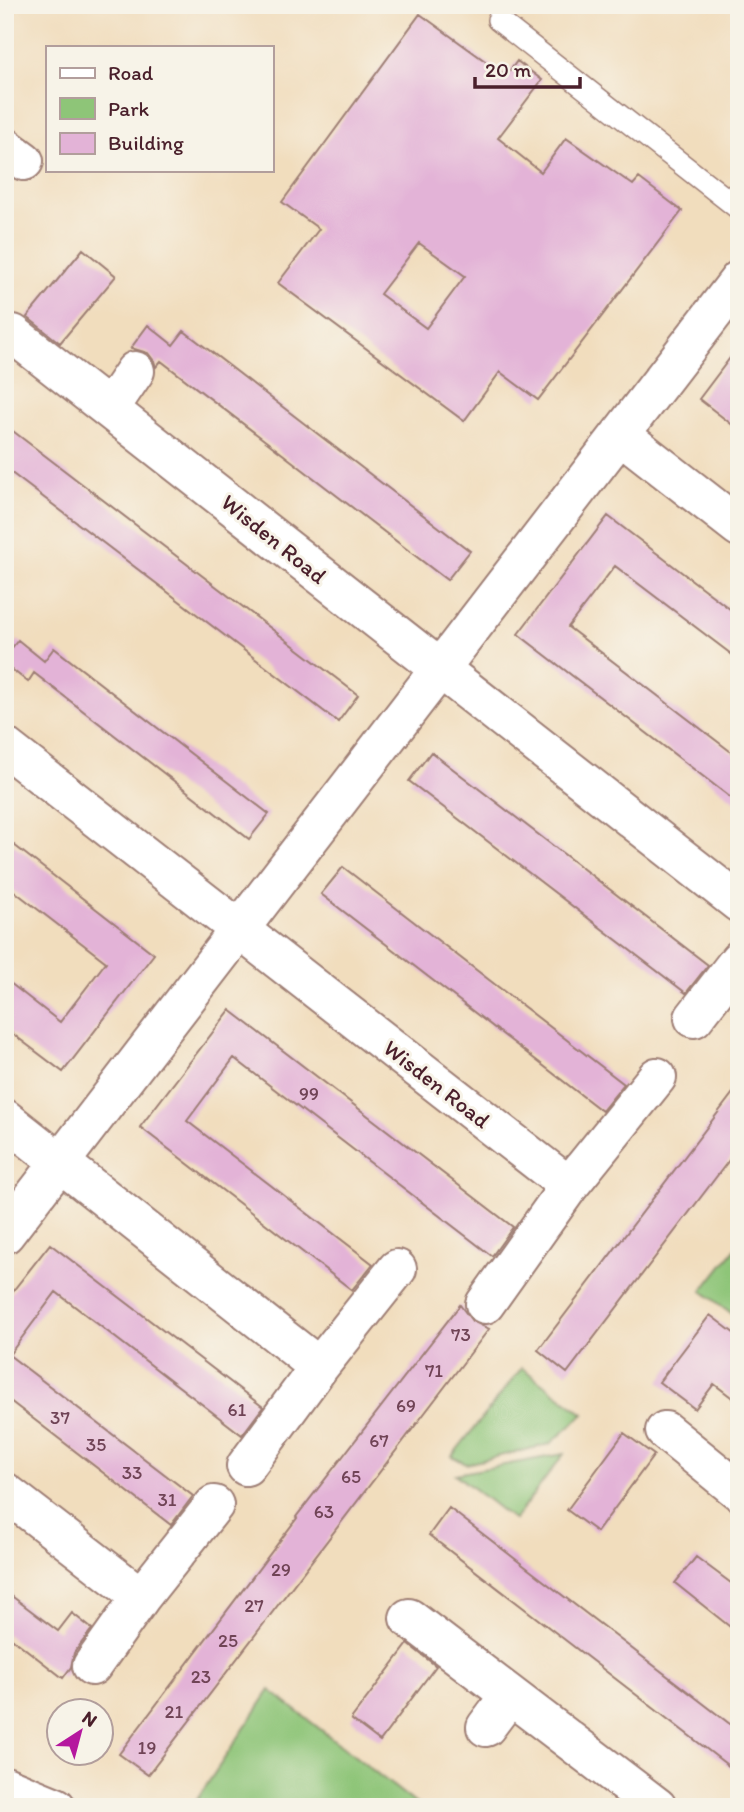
<svg xmlns="http://www.w3.org/2000/svg" width="744" height="1812" viewBox="0 0 744 1812" font-family="Itim,sans-serif">
<rect width="100%" height="100%" fill="#f7f3e8"/>
<filter id="ink" filterUnits="userSpaceOnUse"><feTurbulence type="fractalNoise" baseFrequency=".0143" numOctaves="2"/><feDisplacementMap in="SourceGraphic" scale="14" xChannelSelector="R" yChannelSelector="G"/><feConvolveMatrix kernelMatrix="1 2 1 2 8 2 1 2 1" color-interpolation-filters="sRGB"/></filter>
<filter id="wash" filterUnits="userSpaceOnUse"><feTurbulence type="fractalNoise" baseFrequency=".00686" numOctaves="4" result="noise"/><feDisplacementMap in="SourceGraphic" scale="28" xChannelSelector="R" yChannelSelector="G"/><feGaussianBlur stdDeviation="1.57" result="paint"/><feColorMatrix in="noise" values="0 0 0 0 0 0 0 0 0 0 0 0 0 0 0 0 0 1.4 0 .05"/><feComposite in="paint" operator="in"/></filter>
<g filter="url(#wash)">
<rect width="100%" height="100%" fill="#f1ddbd"/>
<!-- green -->
<path fill="#8ec578" stroke="#6c7252" stroke-width="2" d="M 739,1244 L 739,1319 L 702,1291 Z
M 522,1368 L 584,1414 L 550,1444 L 466,1464 L 452,1456 Z
M 564,1454 L 514,1520 L 455,1474 Z
M 270,1690 L 420,1807 L 209,1807 L 196,1801 Z"/>
<g id="blocks">
<!-- building -->
<path fill="#e3b3d7" fill-rule="evenodd" d="M 420,14 L 506,76 L 517,61 L 542,80 L 498,138 L 541,172 L 566,138 L 633,185 L 639,178 L 682,211 L 538,400 L 500,372 L 464,421 L 278,283 L 319,229 L 282,202 ZM 419,243 L 465,276 L 426,328 L 380,294 Z
M 83,249 L 116,276 L 60,343 L 27,317 Z
M 148,325 L 173,345 L 184,331 L 470,551 L 447,580 L 161,361 L 156,367 L 154,361 L 148,353 L 131,348 Z
M 739,346 L 739,430 L 699,399 Z
M 5,425 L 358,695 L 338,722 L 5,468 Z
M 608,516 L 739,616 L 739,660 L 615,566 L 568,627 L 739,758 L 739,804 L 518,634 Z
M 18,640 L 44,661 L 54,648 L 269,814 L 249,839 L 34,673 L 28,682 L 5,664 L 5,657 Z
M 431,752 L 708,965 L 686,993 L 409,781 Z
M 5,838 L 154,954 L 63,1072 L 5,1028 L 5,979 L 60,1022 L 106,962 L 5,884 Z
M 343,867 L 624,1084 L 602,1111 L 321,894 Z
M 230,1010 L 513,1227 L 492,1256 L 234,1058 L 187,1121 L 373,1264 L 352,1290 L 140,1127 Z
M 739,1085 L 739,1147 L 567,1373 L 538,1350 Z
M 50,1244 L 263,1407 L 242,1435 L 56,1292 L 9,1355 L 193,1496 L 171,1525 L 5,1397 L 5,1301 Z
M 460,1305 L 472,1321 L 489,1329 L 148,1775 L 119,1754 L 297,1518 L 296,1517 Z
M 710,1315 L 739,1337 L 739,1403 L 714,1384 L 695,1409 L 659,1382 Z
M 624,1433 L 654,1455 L 597,1532 L 567,1510 Z
M 449,1508 L 739,1731 L 739,1774 L 429,1535 Z
M 696,1557 L 739,1589 L 739,1634 L 675,1583 Z
M 5,1591 L 58,1631 L 72,1613 L 92,1629 L 74,1653 L 71,1667 L 63,1678 L 5,1633 Z
M 408,1644 L 436,1666 L 380,1741 L 351,1719 Z"/>
</g>
</g>
<g filter="url(#ink)">
<use href="#blocks" fill-opacity="0" stroke="#9e7e74" stroke-width="2"/>
<g fill="none" stroke-linecap="round" stroke-linejoin="round">
<!-- service casing -->
<g stroke="#9e7e74" stroke-width="24">
<path id="service" d="M 498,20 L 739,209"/>
</g>
<!-- minor casing -->
<g stroke="#9e7e74" stroke-width="42">
<path id="minor" d="M 5,147 L 24,161
M 13,334 L 739,903
M 110,408 L 135,371
M 621,435 L 739,527
M 5,747 L 569,1186
M 694,1018 L 739,960
M 5,1119 L 319,1367
M 5,1234 L 739,280
M 485,1304 L 569,1186 L 657,1077
M 665,1431 L 739,1491
M 246,1466 L 319,1367 L 397,1269
M 5,1492 L 141,1597
M 409,1618 L 657,1807
M 92,1666 L 141,1597 L 214,1505
M 486,1727 L 510,1695"/>
</g>
<!-- tertiary casing -->
<g stroke="#9e7e74" stroke-width="42">
<path id="tertiary" d="M 5,1786 L 56,1807"/>
</g>
<!-- service -->
<use href="#service" stroke="#fff" stroke-width="21"/>
<!-- minor -->
<use href="#minor" stroke="#fff" stroke-width="38"/>
<!-- tertiary -->
<use href="#tertiary" stroke="#fff" stroke-width="38"/>
</g>
</g>
<g text-anchor="middle" stroke-width="6" stroke-linejoin="round" paint-order="stroke">
<!-- number labels -->
<g font-size="19" fill="#704456">
<text x="309" y="1100">99</text>
<text x="461" y="1341">73</text>
<text x="434" y="1377">71</text>
<text x="406" y="1412">69</text>
<text x="237" y="1416">61</text>
<text x="60" y="1424">37</text>
<text x="379" y="1447">67</text>
<text x="96" y="1451">35</text>
<text x="132" y="1479">33</text>
<text x="351" y="1483">65</text>
<text x="167" y="1506">31</text>
<text x="324" y="1518">63</text>
<text x="281" y="1576">29</text>
<text x="254" y="1612">27</text>
<text x="228" y="1647">25</text>
<text x="201" y="1683">23</text>
<text x="174" y="1718">21</text>
<text x="147" y="1754">19</text>
</g>
<!-- street labels -->
<g font-size="23" fill="#4a1f2b" stroke="#f7f3e8">
<text transform="translate(274 539) rotate(39)" y="8">Wisden Road</text>
<text transform="translate(437 1084) rotate(38)" y="8">Wisden Road</text>
</g>
</g>
<!-- margin -->
<rect width="744" height="1812" fill="none" stroke="#f7f3e8" stroke-width="28"/>
<!-- legend -->
<rect x="46" y="46" width="228" height="126" fill="#f7f3e8" stroke="#b29e9c" stroke-width="2"/>
<rect x="60" y="68" width="35" height="10" fill="#ffffff" stroke="#b29e9c" stroke-width="2"/>
<text x="108" y="80" font-size="21" fill="#4a1f2b">Road</text>
<rect x="60" y="98" width="35" height="21" fill="#8ec578" stroke="#b29e9c" stroke-width="2"/>
<text x="108" y="116" font-size="21" fill="#4a1f2b">Park</text>
<rect x="60" y="133" width="35" height="21" fill="#e3b3d7" stroke="#b29e9c" stroke-width="2"/>
<text x="108" y="150" font-size="21" fill="#4a1f2b">Building</text>
<!-- north arrow -->
<g transform="translate(80 1732) rotate(36)"><circle r="33" fill="#f7f3e8" stroke="#b29e9c" stroke-width="2"/>
<path d="M0-5L12 26L0 18L-12 26Z" fill="#b5179e"/>
<text y="-10" font-size="19" font-weight="bold" text-anchor="middle" fill="#4a1f2b">N</text>
</g>
<!-- scale -->
<path d="M475 77v10h105v-10" fill="none" stroke="#4a1f2b" stroke-width="3.5"/>
<text x="485" y="77" font-size="21" fill="#4a1f2b" stroke="#f7f3e8" stroke-width="5" paint-order="stroke">20 m</text>
</svg>
